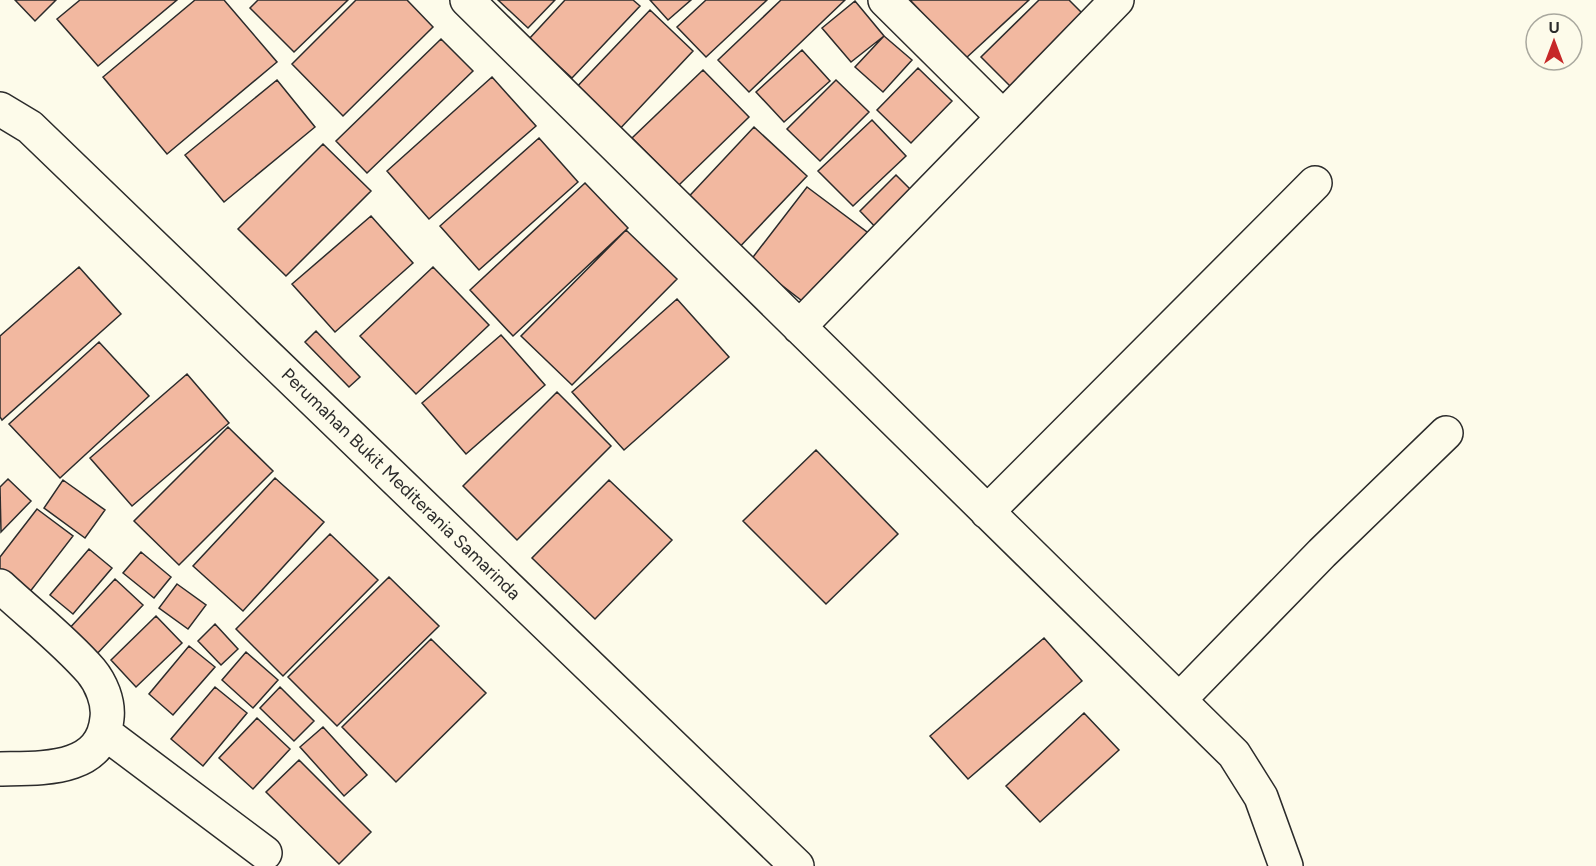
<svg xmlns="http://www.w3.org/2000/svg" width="1596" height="866" viewBox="0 0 1596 866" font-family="Figtree,sans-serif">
<rect width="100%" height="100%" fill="#fdfbea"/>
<!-- building -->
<path fill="#f2b8a0" stroke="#2b2b2b" stroke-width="1.5" d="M 15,0 L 56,0 L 35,21 Z
M 80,0 L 177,0 L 98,66 L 57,19 Z
M 195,0 L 224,0 L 277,62 L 167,154 L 103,77 Z
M 258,0 L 348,0 L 294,52 L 250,8 Z
M 356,0 L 407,0 L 433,27 L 343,116 L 292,64 Z
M 498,0 L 555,0 L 528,28 Z
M 565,0 L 633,0 L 640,6 L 572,78 L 529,39 Z
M 650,0 L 691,0 L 668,20 Z
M 706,0 L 767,0 L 706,57 L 677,27 Z
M 781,0 L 845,0 L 749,92 L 718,60 Z
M 910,0 L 1029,0 L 965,59 Z
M 1039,0 L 1069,0 L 1088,19 L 1015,91 L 981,57 Z
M 855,1 L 884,36 L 851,62 L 822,28 Z
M 650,10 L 693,51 L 616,133 L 572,92 Z
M 884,36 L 912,60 L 883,92 L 855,67 Z
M 441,39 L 473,71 L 367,173 L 336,141 Z
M 802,50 L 830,81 L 784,122 L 756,92 Z
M 918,68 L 952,101 L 911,143 L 877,110 Z
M 703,70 L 749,117 L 679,185 L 632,138 Z
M 492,77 L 536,126 L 429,219 L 387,171 Z
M 277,80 L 315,127 L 224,202 L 185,155 Z
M 836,80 L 869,112 L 820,161 L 787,129 Z
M 872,120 L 906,156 L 853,206 L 818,171 Z
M 754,127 L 807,176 L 733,254 L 680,206 Z
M 539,138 L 578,182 L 479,270 L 440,226 Z
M 323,144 L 371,191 L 286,276 L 238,229 Z
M 896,175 L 919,198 L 882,234 L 860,211 Z
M 585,183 L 628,228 L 513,336 L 470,290 Z
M 807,187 L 871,235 L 814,310 L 750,261 Z
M 371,216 L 413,263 L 335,332 L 292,284 Z
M 626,230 L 677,279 L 572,385 L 521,336 Z
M 79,267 L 121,314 L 2,420 L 0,417 L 0,336 Z
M 433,267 L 489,325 L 416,394 L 360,336 Z
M 677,299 L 729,357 L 624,450 L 572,392 Z
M 316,331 L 360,377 L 349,387 L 305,342 Z
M 501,335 L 545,385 L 466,454 L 422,403 Z
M 99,342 L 149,396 L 60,478 L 9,424 Z
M 187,374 L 229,423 L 132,506 L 90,458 Z
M 557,392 L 611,446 L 517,540 L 463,486 Z
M 228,427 L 273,471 L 179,565 L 134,521 Z
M 816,450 L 898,534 L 826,604 L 743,521 Z
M 275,478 L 324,522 L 243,611 L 193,566 Z
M 8,479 L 31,501 L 1,532 L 0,487 Z
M 63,480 L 105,510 L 85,538 L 44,508 Z
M 609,480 L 672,540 L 595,619 L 532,558 Z
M 37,509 L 73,536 L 29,593 L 0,571 L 0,557 Z
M 330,534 L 378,580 L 283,676 L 236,629 Z
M 89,549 L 112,568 L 73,614 L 50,595 Z
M 141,552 L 171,577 L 154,598 L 123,573 Z
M 389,577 L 439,626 L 337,726 L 288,677 Z
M 115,579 L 143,605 L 94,657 L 67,631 Z
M 177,584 L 206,605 L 188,629 L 159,608 Z
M 156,616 L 182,643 L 136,687 L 111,660 Z
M 215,624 L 238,649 L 221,665 L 198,641 Z
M 1044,638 L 1082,681 L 968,779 L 930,736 Z
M 431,639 L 486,693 L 396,782 L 342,727 Z
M 189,646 L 215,667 L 173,715 L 149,694 Z
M 246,652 L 278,680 L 253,708 L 222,680 Z
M 215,687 L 247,713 L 203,766 L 171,739 Z
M 280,687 L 314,721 L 294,741 L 260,708 Z
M 1084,713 L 1119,750 L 1040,822 L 1006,786 Z
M 257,718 L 290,749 L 253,789 L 219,758 Z
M 323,727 L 367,775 L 344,796 L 300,747 Z
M 299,760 L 371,832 L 339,864 L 266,792 Z"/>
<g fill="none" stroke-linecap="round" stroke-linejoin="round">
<!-- minor casing -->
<g stroke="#2b2b2b" stroke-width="36">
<path id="minor" d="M 467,0 L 1234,754 L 1261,797 L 1286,866
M 885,0 L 1003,117
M 0,109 L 30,127 L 797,866
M 799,327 L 1117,0
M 987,512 L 1315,183
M 0,586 C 30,614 64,640 91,671 C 101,683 109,702 107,718 C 102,772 42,768 0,769
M 1179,700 L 1322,553 L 1446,433
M 105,733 L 265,853"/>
</g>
<!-- minor -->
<use href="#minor" stroke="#fdfbea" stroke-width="33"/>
</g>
<g text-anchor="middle" stroke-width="4.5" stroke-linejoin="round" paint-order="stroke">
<!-- street labels -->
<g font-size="18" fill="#2b2b2b" stroke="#fdfbea">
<text transform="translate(401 484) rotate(44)" y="6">Perumahan Bukit Mediterania Samarinda</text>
</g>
</g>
<!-- north arrow -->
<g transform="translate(1554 42)"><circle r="28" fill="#fdfbea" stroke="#a9a89e" stroke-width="1.5"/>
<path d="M0-4.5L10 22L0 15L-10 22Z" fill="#c62828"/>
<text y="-9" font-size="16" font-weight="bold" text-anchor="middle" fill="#2b2b2b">U</text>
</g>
</svg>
